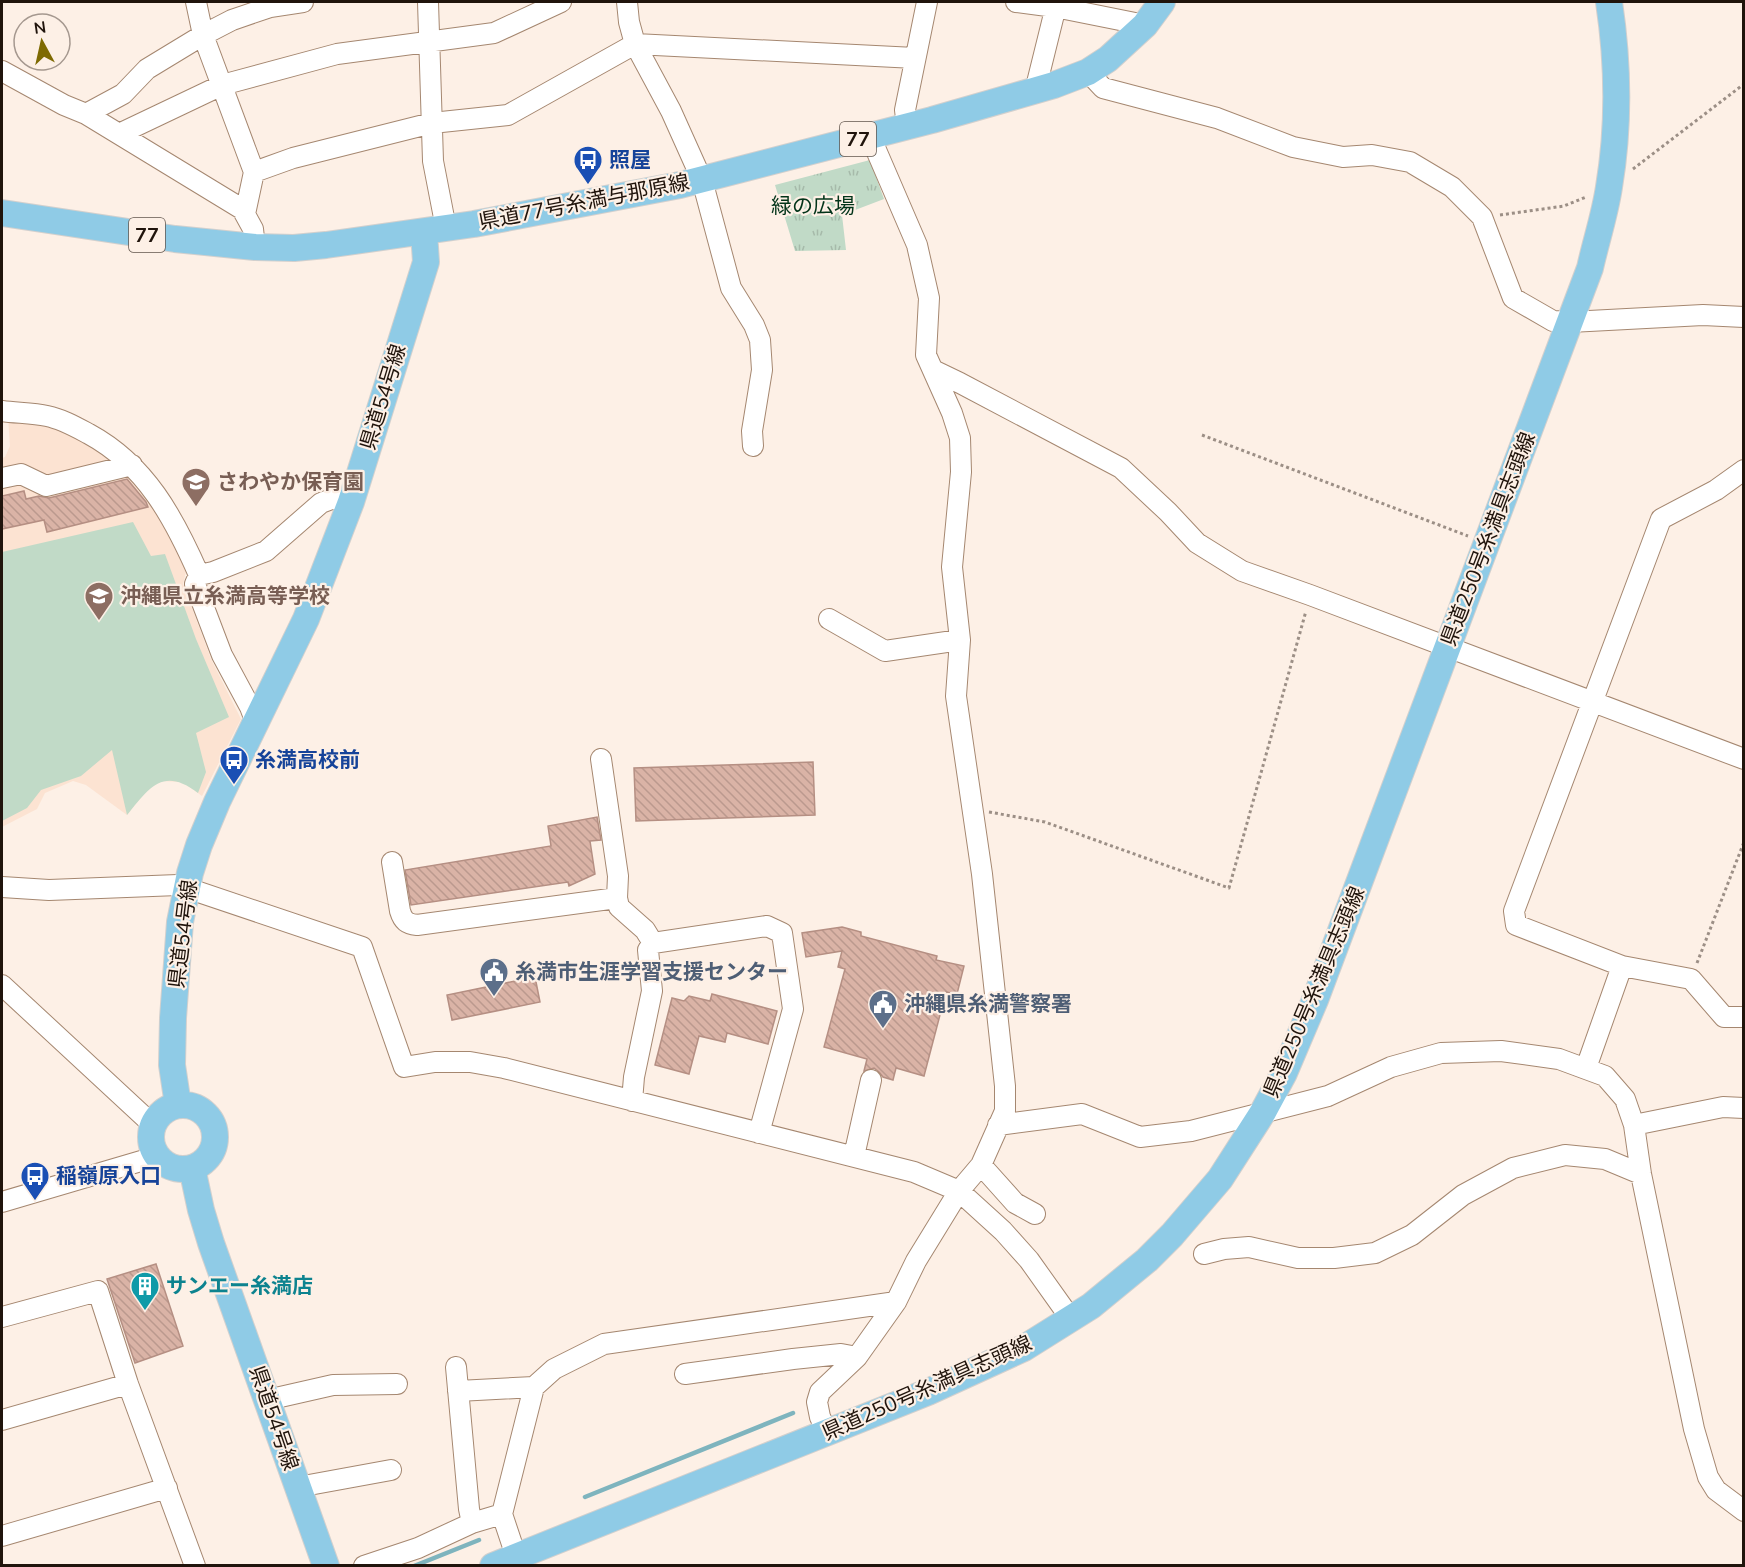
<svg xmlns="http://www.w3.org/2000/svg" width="1745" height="1567" viewBox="0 0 1745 1567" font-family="Mulish,'Noto Sans JP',sans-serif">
<defs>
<pattern id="grass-tufts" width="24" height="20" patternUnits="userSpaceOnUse" patternTransform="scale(1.5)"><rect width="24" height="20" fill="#c1dac7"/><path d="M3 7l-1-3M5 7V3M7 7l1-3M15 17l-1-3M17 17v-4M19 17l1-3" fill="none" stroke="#a6baaa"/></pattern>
<pattern id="building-back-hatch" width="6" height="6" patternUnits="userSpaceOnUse" patternTransform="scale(1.5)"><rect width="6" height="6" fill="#dab3a6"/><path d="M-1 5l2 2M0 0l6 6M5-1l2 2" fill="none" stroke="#bb998e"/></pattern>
</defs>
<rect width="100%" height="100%" fill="#fdf0e6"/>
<!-- built -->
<path fill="#fce3d2" d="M 8,417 L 53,422 L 133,473 L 188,564 L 183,584 L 211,659 L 241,719 L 202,796 L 183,782 L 160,781 L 149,787 L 127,815 L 86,785 L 73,781 L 45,793 L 37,809 L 2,827 L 2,458 L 5,457 L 10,446 Z"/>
<!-- grass -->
<path fill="url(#grass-tufts)" d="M 870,160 L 884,199 L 842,215 L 846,250 L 795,251 L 775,185 Z"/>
<!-- pitch -->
<path fill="#c1dac7" d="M 133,522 L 151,556 L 165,554 L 196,639 L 229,717 L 196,733 L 206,772 L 198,793 C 163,766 149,788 127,815 L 112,750 L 81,776 L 41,790 L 27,808 L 2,821 L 2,552 Z"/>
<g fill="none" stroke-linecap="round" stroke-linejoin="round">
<!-- stream -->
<path stroke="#7eb4be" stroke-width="4.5" d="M 585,1497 L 793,1413
M 414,1566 L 479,1540"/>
</g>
<!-- building -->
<path fill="url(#building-back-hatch)" stroke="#b58f83" stroke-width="1.5" d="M 127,479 L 146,502 L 148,507 L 47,532 L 44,520 L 2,529 L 2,496 L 24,491 L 26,499 L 39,496 L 49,498 Z
M 813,762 L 815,815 L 636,821 L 634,768 Z
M 597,817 L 601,840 L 590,841 L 595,874 L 569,886 L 568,882 L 411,905 L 405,870 L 551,846 L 548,826 Z
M 842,927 L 861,932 L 861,936 L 937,956 L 936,960 L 964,966 L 957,994 L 946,992 L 924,1076 L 896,1068 L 893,1080 L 883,1077 L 879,1072 L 874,1068 L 864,1071 L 867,1059 L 824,1047 L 845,969 L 838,967 L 842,951 L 806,957 L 802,933 Z
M 535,977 L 540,1002 L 452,1020 L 447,995 Z
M 712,994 L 777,1011 L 768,1044 L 727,1033 L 725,1042 L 699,1036 L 689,1074 L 655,1065 L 672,998 L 684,1001 L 689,996 L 710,1001 Z
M 156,1264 L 183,1346 L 135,1363 L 107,1279 Z"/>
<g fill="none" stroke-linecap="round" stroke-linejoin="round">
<!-- minor casing -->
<g stroke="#a58770" stroke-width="22">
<path id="minor" d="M 196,2 L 203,35 L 254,172
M 428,2 L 433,161 L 446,228
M 627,2 L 629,22 L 635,44 L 671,111 L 702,180 L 731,288 L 754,325 L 760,340 L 762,370 L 752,431 L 753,446
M 1016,2 L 1055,7 L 1145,25
M 2,71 L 64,105 L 86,114 L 242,209 L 253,229 L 255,247
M 1088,72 L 1103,88 L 1217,118 L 1293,147 L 1343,157 L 1372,155 L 1410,162 L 1452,187 L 1482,217 L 1513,298 L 1553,321 L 1570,322 L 1703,315 L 1744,317
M 1035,91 L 1057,2
M 86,114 L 123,94 L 147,69 L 203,35 L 232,20 L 270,7 L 303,2
M 907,126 L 905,110 L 927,2
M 119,134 L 222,85 L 337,54 L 494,33 L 561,2
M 245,214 L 254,172 L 293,158 L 432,123 L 508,115 L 635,44 L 915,58
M 933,370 L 960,383 L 1121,468 L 1168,512 L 1197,543 L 1242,571 L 1310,595 L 1744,759
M 2,411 C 16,413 33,413 47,416 C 62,419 76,427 89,434 C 146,465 174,518 199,575
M 1744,470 L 1716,490 L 1661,519 L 1514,911 L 1516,925 L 1622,966 L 1691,979 L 1724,1017 L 1744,1017
M 2,478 L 21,474 L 46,486 L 132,465
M 829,619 L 885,651 L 960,640
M 256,723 L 250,707 L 222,655 L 195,584 L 199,575 L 213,572 L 266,551 L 321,503 L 334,498 L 351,502
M 601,759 L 618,876 L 617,898
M 392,862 L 400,911 C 403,921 407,924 417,925 L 617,898 L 619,907 L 645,930 L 653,943
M 2,887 L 49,890 L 178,885 L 362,947 L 404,1067 L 435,1062 L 470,1062 L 504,1068 L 914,1172 L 959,1191 L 1003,1231 L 1029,1260 L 1071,1319
M 2,985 L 153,1125
M 1586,1068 L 1622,966
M 632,1101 L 634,1077 L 652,991 L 648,950 L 653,943 L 767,926 L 782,933 L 793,1009 L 759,1133
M 998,1125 L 1082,1114 L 1140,1137 L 1191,1131 L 1328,1096 L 1391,1067 L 1441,1053 L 1501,1051 L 1559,1059 L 1605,1076 L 1625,1099 L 1634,1125 L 1641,1174 L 1694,1429 L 1708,1477 L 1716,1490 L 1744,1511
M 1634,1125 L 1723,1107 L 1744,1108
M 854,1156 L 871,1080
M 981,1165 L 1015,1203 L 1035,1214
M 2,1202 L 158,1156
M 1204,1254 L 1224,1249 L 1249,1247 L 1298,1258 L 1334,1258 L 1375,1253 L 1412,1235 L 1463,1195 L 1513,1168 L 1565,1155 L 1605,1159 L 1641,1174
M 2,1317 L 98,1291 L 128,1384 L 195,1566
M 456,1367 L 469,1509 L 472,1523
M 685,1374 L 793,1359 L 841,1354 L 857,1357
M 458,1391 L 534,1387
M 267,1400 L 333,1385 L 397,1384
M 2,1420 L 128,1384
M 827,1432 L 820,1417 L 817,1402 L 820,1392 L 857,1357 L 896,1302 L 916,1261 L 959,1191 L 981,1165 L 1005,1111 L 1005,1086 L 982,874 L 956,696 L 960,640 L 952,567 L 961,472 L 960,438 L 952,413 L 926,355 L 929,298 L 917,245 L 870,136
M 298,1487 L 391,1470
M 502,1514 L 534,1387 L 554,1369 L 604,1344 L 896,1302
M 2,1536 L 167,1488
M 364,1566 L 418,1548 L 472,1523 L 502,1514 L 516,1556"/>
</g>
<!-- major casing -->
<g stroke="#d2d0ce" stroke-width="28">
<path id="major" d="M 2,213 L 175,239 L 255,247 L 294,248 L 326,245 L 474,224 L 680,185 L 932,120 L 1054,85 L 1088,72 L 1108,59 L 1145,25 L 1162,2
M151 1137a32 32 0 1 1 64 0a32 32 0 1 1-64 0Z
M 178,1105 L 172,1065 L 173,1018 L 180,922 L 190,873 L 199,845 L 217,802 L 306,619 L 351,502 L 426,262 L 424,232
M 192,1168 L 201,1210 L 211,1243 L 326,1566
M 493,1566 L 928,1392 L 1024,1348 L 1091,1306 L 1147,1260 L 1172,1235 L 1220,1179 L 1263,1112 L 1284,1073 L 1315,1000 L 1590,268 C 1596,241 1605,214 1609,187 C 1619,127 1618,62 1609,2"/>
</g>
<!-- path -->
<path stroke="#9c8f86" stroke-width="3" stroke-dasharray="3 3" stroke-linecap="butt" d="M 1633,169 L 1744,84
M 1500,215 L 1564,206 L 1586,197
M 1202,435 L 1468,536
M 989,812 L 1045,822 L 1229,888 L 1306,611
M 1697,963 L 1744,842"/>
<!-- minor -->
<use href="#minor" stroke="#fff" stroke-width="20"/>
<!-- major -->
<use href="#major" stroke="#8fcbe6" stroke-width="26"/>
</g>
<!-- icons -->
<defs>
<g id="bus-pin" transform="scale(1.5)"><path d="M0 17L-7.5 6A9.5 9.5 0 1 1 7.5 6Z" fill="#1a4fb4" stroke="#fdf0e6"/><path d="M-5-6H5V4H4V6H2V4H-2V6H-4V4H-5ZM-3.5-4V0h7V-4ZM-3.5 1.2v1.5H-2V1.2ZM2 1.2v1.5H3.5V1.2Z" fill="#fff"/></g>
<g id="school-pin" transform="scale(1.5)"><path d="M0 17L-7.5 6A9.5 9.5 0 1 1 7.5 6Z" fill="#8d6e63" stroke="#fdf0e6"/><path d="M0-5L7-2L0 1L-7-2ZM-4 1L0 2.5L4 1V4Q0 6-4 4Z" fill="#fff"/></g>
<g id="civic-pin" transform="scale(1.5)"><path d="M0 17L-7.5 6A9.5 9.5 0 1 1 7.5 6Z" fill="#5c6f8a" stroke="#fdf0e6"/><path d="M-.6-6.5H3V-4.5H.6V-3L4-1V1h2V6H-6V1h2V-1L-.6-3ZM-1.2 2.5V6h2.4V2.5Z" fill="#fff"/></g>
<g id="building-pin" transform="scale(1.5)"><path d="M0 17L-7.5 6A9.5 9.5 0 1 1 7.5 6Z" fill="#0f9aa8" stroke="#fdf0e6"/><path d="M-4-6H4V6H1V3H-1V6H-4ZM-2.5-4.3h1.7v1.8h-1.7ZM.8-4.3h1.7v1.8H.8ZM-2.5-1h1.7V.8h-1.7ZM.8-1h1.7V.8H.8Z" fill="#fff"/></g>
</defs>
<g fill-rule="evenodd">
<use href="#bus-pin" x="588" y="160"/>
<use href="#school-pin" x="196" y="482"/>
<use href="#school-pin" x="99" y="596"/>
<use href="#bus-pin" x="234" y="760"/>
<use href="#civic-pin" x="494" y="972"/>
<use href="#civic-pin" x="883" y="1004"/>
<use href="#bus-pin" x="35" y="1176"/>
<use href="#building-pin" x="145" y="1286"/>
</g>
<g text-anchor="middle" stroke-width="4.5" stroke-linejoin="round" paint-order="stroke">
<!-- shield labels -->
<g fill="#fdf0e6" stroke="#62564d" stroke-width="1.5">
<rect x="840" y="122" width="36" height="34" rx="4.5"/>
<rect x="129" y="218" width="36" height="34" rx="4.5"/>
</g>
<g font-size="20" font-weight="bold" fill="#20140c">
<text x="858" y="146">77</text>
<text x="147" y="242">77</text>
</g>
<!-- transit labels -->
<g font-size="21" font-weight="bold" fill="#164399" stroke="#fdf0e6" text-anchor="start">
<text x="609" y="167">照屋</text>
<text x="255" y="767">糸満高校前</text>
<text x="56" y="1183">稲嶺原入口</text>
</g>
<!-- street labels -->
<g font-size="21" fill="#20140c" stroke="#fdf0e6">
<text transform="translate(584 202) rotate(-11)" y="7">県道77号糸満与那原線</text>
<text transform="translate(383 397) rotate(-73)" y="7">県道54号線</text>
<text transform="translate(1488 539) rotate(-69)" y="7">県道250号糸満具志頭線</text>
<text transform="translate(183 934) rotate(-83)" y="7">県道54号線</text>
<text transform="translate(1314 992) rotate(-67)" y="7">県道250号糸満具志頭線</text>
<text transform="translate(927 1388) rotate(-24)" y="7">県道250号糸満具志頭線</text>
<text transform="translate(274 1418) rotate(71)" y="7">県道54号線</text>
</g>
<!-- park labels -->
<g font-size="21" fill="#013318" stroke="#fdf0e6">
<text x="813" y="213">緑の広場</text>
</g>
<!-- education labels -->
<g font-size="21" font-weight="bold" fill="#785e54" stroke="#fdf0e6" text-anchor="start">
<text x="217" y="489">さわやか保育園</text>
<text x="120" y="603">沖縄県立糸満高等学校</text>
</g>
<!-- service labels -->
<g font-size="21" font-weight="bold" fill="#4e5e75" stroke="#fdf0e6" text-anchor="start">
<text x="515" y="979">糸満市生涯学習支援センター</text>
<text x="904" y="1011">沖縄県糸満警察署</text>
</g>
<!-- culture labels -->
<g font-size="21" font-weight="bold" fill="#0d838f" stroke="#fdf0e6" text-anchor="start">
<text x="166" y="1293">サンエー糸満店</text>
</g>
</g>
<!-- border -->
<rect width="1745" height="1567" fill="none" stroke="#20140c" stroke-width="6"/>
<!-- north arrow -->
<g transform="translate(42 42) rotate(352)"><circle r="28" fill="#fdf0e6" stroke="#a5988f" stroke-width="1.5"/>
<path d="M0-4.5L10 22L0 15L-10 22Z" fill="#7e6a02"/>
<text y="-9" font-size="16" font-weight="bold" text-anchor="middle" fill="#20140c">N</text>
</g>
</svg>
